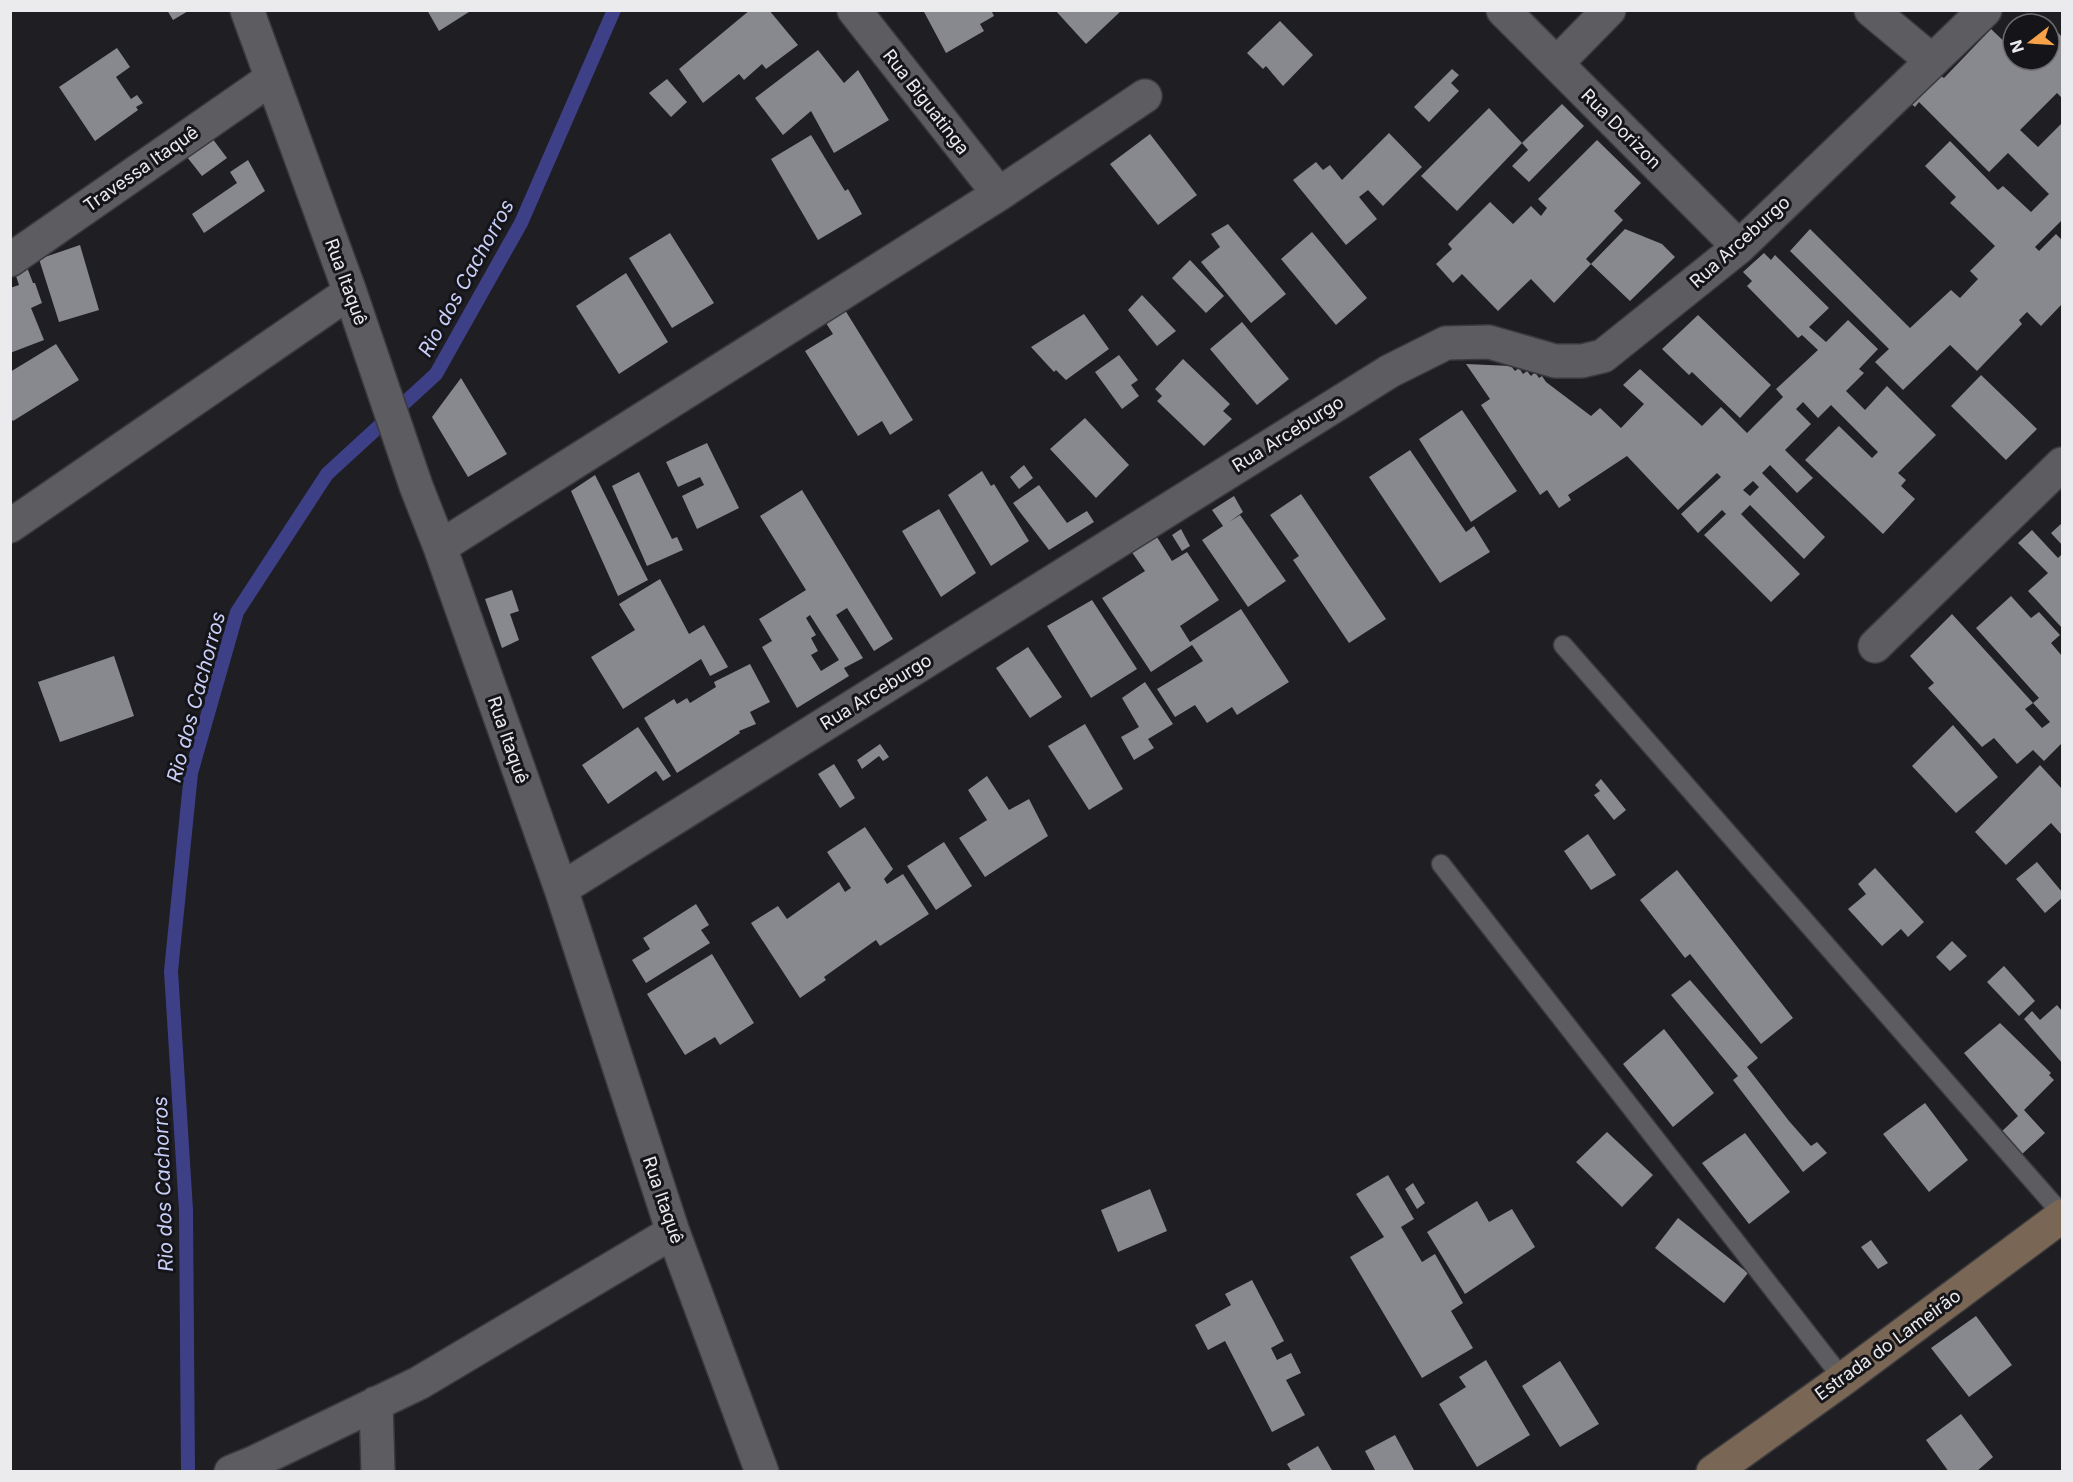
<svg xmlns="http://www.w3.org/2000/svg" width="2073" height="1482" viewBox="0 0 2073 1482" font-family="Inter,sans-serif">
<rect width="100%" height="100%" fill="#1e1e23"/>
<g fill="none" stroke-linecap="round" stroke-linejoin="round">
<!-- stream -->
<path stroke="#3e4087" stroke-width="14" d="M 188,1472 L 186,1210 L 171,971 L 191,773 L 237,612 L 327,474 L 436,374 L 521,223 L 614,10"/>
</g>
<!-- building -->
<path fill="#88898e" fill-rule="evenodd" d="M 167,10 L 190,10 L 173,20 Z
M 427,10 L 472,10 L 439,31 Z
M 750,10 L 769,10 L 798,45 L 766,69 L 762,64 L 744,80 L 739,74 L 703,103 L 679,69 Z
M 923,10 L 991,10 L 994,16 L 980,24 L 984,31 L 946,53 Z
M 1055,10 L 1122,10 L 1086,44 Z
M 1280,21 L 1313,55 L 1283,86 L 1266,66 L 1263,69 L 1247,53 Z
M 2051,25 L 2062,37 L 2062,98 L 2057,93 L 2020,130 L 2038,147 L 2062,123 L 2062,220 L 2035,247 L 2039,251 L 2056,234 L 2062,240 L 2062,304 L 2041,326 L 2027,312 L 2019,320 L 2022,324 L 1977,371 L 1950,345 L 1903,390 L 1875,362 L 1889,349 L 1790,251 L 1810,229 L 1910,328 L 1951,290 L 1960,298 L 1978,279 L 1970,271 L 1995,246 L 1950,203 L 1956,197 L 1925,166 L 1950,141 L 1998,190 L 2003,186 L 2031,212 L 2049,194 L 2008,153 L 1989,172 L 1919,102 L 1915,107 L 1902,96 L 1929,68 L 1944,78 L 1991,29 L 2013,50 L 2013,60 L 2049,60 L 2049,28 Z
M 117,48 L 130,67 L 116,77 L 131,99 L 137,95 L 143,103 L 136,107 L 138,110 L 95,141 L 59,87 Z
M 818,50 L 844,83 L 858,70 L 889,120 L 834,153 L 811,111 L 783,135 L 755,98 Z
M 1452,69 L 1459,75 L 1451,83 L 1459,91 L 1429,122 L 1414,107 Z
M 667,79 L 687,102 L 671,117 L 649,93 Z
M 1562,104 L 1584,126 L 1529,182 L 1512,166 L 1528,150 L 1522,143 Z
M 1489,108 L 1522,143 L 1457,211 L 1421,176 Z
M 1389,133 L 1422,167 L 1383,206 L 1368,190 L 1359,197 L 1377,219 L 1346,245 L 1293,180 L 1316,162 L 1323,170 L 1330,165 L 1342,180 Z
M 209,134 L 227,158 L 202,176 L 183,152 Z
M 1150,134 L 1197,195 L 1158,225 L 1110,164 Z
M 811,135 L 845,191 L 848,189 L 862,214 L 818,240 L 771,159 Z
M 1597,140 L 1641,183 L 1614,211 L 1623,220 L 1586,259 L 1591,264 L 1625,229 L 1662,244 L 1675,257 L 1630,301 L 1591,264 L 1554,303 L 1531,279 L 1498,311 L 1462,274 L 1453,283 L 1436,264 L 1452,249 L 1448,244 L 1490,202 L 1513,224 L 1531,206 L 1541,216 L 1547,208 L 1538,199 Z
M 248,160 L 265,191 L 204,233 L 192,214 L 237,183 L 230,172 Z
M 1228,224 L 1286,294 L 1251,323 L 1201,262 L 1220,247 L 1211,234 Z
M 1312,232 L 1367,298 L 1336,325 L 1281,259 Z
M 670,233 L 714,303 L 672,328 L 629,258 Z
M 80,245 L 99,310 L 59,322 L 39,259 Z
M 1764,253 L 1771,260 L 1775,255 L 1829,308 L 1809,327 L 1826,342 L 1848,320 L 1878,349 L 1859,369 L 1864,373 L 1846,391 L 1865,410 L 1887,386 L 1936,435 L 1898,473 L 1906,480 L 1901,486 L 1915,499 L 1883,534 L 1805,460 L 1839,426 L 1872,458 L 1878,452 L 1831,405 L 1818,418 L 1803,402 L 1796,409 L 1811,424 L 1785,450 L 1813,478 L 1797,493 L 1770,465 L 1762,473 L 1825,537 L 1804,559 L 1750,505 L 1741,514 L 1800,574 L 1771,602 L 1704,535 L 1726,514 L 1722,510 L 1698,533 L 1681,514 L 1721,477 L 1717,473 L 1678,510 L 1627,456 L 1568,495 L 1571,500 L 1559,508 L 1547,490 L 1540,495 L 1481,405 L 1490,399 L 1466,364 L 1511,366 L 1515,371 L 1519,368 L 1523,374 L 1527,371 L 1531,376 L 1535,372 L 1539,378 L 1542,376 L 1546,382 L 1591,416 L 1600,408 L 1621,428 L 1644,404 L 1623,385 L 1640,369 L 1702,426 L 1721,407 L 1747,433 L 1783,397 L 1776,389 L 1818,350 L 1802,335 L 1798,338 L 1747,286 L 1752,281 L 1743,272 ZM 1753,481 L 1759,487 L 1750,496 L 1743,490 Z
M 1190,260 L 1224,296 L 1206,313 L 1172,278 Z
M 25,262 L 33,283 L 35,283 L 42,303 L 31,308 L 44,340 L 10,353 L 10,288 L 19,285 L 13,267 Z
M 626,273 L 668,342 L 619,374 L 576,306 Z
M 1142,295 L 1176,331 L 1157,346 L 1128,310 Z
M 845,310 L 913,420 L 890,435 L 882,421 L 858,436 L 805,351 L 833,334 L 826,323 Z
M 1084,314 L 1109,349 L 1066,380 L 1056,370 L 1054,372 L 1031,347 Z
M 1698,315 L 1771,385 L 1740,418 L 1692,372 L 1689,375 L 1662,349 Z
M 1242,322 L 1289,379 L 1257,405 L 1210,349 Z
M 56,344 L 79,380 L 13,421 L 10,417 L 10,372 Z
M 1119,355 L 1138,380 L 1131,385 L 1139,396 L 1122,409 L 1095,372 Z
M 1183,359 L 1230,404 L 1223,411 L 1232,419 L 1204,446 L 1157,401 L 1162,396 L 1155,389 Z
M 1981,375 L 2037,429 L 2006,460 L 1951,406 Z
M 461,378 L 507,454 L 468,477 L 432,417 Z
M 1462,410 L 1517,491 L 1471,522 L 1419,439 Z
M 1085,418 L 1129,465 L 1096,498 L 1050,449 Z
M 707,443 L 739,508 L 697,529 L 682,496 L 704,485 L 700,477 L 678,487 L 666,462 Z
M 1410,450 L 1466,532 L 1474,526 L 1490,552 L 1440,583 L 1369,477 Z
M 1024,465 L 1033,478 L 1019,489 L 1010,477 Z
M 982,471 L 991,486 L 994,484 L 1029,541 L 991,566 L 948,495 Z
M 639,472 L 672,539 L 677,537 L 683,550 L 647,566 L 612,486 Z
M 595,475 L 648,580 L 618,596 L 571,491 Z
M 1039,485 L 1067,523 L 1087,511 L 1094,522 L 1049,550 L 1013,503 Z
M 802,490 L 893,639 L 874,651 L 847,608 L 836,615 L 863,658 L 844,668 L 849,676 L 797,708 L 762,647 L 772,641 L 759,619 L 806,590 L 760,516 ZM 810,615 L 839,660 L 821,671 L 811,655 L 818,651 L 811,638 L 816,635 L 806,618 Z
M 1301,494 L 1386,619 L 1349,643 L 1293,560 L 1299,556 L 1270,515 Z
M 1234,496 L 1243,512 L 1229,522 L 1240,515 L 1286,581 L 1248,607 L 1202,540 L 1223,526 L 1212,510 Z
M 939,509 L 976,573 L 941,597 L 902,531 Z
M 2062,523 L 2062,545 L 2051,533 Z
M 1181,529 L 1190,546 L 1182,551 L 1172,535 Z
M 2032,530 L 2058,558 L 2062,554 L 2062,628 L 2028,591 L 2048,573 L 2018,543 Z
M 1155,534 L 1172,561 L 1187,552 L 1219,600 L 1180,626 L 1190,642 L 1241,609 L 1289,682 L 1237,715 L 1232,707 L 1207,723 L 1195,705 L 1175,717 L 1157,689 L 1203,661 L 1192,645 L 1151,672 L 1102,598 L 1145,571 L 1131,551 Z
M 660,579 L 689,634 L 704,625 L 728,667 L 710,676 L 701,659 L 623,709 L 591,657 L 635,630 L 619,604 Z
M 512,590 L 519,611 L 510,614 L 519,640 L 502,648 L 485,599 Z
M 2011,596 L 2031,618 L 2039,612 L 2060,635 L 2051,643 L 2062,656 L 2062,743 L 2044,761 L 2033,750 L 2017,764 L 1994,738 L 1982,747 L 1928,688 L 1934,683 L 1910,656 L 1952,614 L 2033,703 L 2025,709 L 2042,728 L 2050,722 L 2033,703 L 2039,698 L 1976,628 Z
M 1092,600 L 1137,669 L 1091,698 L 1047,626 Z
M 1028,647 L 1062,697 L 1030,718 L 996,668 Z
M 114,656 L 134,716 L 60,742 L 38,682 Z
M 750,664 L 770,702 L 750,712 L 756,724 L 739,731 L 740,733 L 677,773 L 644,718 L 674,699 L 677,704 L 687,698 L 690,703 L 716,687 L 714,682 Z
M 1145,682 L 1173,724 L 1148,739 L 1154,748 L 1134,760 L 1121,737 L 1139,727 L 1122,698 Z
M 1085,724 L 1123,789 L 1089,810 L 1048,746 Z
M 1953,725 L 1998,777 L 1956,813 L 1912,766 Z
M 638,727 L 671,776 L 663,781 L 656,771 L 608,804 L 582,765 Z
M 880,744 L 889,757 L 883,761 L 879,756 L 862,769 L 857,760 Z
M 834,764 L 855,798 L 840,808 L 818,774 Z
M 2040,765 L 2062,789 L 2062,835 L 2051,823 L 2006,865 L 1975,832 Z
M 987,776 L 1009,810 L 1029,799 L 1048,836 L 985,877 L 959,838 L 987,820 L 968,790 Z
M 1601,779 L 1626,810 L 1614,820 L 1594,795 L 1600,791 L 1595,785 Z
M 865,827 L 893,869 L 884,879 L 887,884 L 903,874 L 929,914 L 880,946 L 876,940 L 824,977 L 826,980 L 800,998 L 751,923 L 778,906 L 787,919 L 839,882 L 845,892 L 851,888 L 827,852 Z
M 1588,834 L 1616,875 L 1591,890 L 1564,851 Z
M 944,842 L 972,886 L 936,910 L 907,866 Z
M 2037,862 L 2062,892 L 2062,898 L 2045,913 L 2016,879 Z
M 1875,868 L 1924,922 L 1908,937 L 1901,929 L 1882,946 L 1848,909 L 1866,894 L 1858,884 Z
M 1677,870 L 1793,1018 L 1761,1044 L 1690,954 L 1685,958 L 1640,900 Z
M 696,904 L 709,925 L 701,930 L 710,943 L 646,983 L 632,960 L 650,949 L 643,938 Z
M 1952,941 L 1967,956 L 1950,971 L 1936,957 Z
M 712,954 L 754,1023 L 720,1045 L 715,1037 L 685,1055 L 647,994 Z
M 2004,966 L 2035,1001 L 2019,1016 L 1987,982 Z
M 1690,980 L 1758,1058 L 1747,1067 L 1789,1121 L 1811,1146 L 1817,1142 L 1827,1153 L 1803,1172 L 1733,1080 L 1738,1076 L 1671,995 Z
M 2057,1005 L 2062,1011 L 2062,1063 L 2024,1019 L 2032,1011 L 2040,1020 Z
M 2000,1023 L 2051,1073 L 2049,1075 L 2054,1080 L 2024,1110 L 2045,1133 L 2020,1156 L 1999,1134 L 2018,1116 L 1964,1053 Z
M 1664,1029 L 1714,1093 L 1673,1127 L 1623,1064 Z
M 1925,1103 L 1968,1160 L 1929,1192 L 1883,1134 Z
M 1607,1132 L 1653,1175 L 1622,1207 L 1576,1162 Z
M 1745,1133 L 1790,1192 L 1749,1224 L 1702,1163 Z
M 1388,1175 L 1414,1219 L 1401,1227 L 1422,1262 L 1435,1254 L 1463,1303 L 1451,1311 L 1473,1348 L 1422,1378 L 1350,1257 L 1384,1237 L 1356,1194 Z
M 1413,1183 L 1425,1203 L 1417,1209 L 1405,1189 Z
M 1150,1189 L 1167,1231 L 1118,1252 L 1101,1210 Z
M 1477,1201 L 1489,1222 L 1512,1209 L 1535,1247 L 1465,1294 L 1427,1232 Z
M 1678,1218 L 1748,1273 L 1724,1303 L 1655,1248 Z
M 1871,1240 L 1888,1263 L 1878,1269 L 1861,1247 Z
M 1252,1280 L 1284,1341 L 1271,1348 L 1277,1360 L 1291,1353 L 1301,1373 L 1286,1380 L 1305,1415 L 1272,1432 L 1225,1341 L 1208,1350 L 1195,1325 L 1231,1305 L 1225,1294 Z
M 1976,1316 L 2012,1365 L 1969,1397 L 1931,1348 Z
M 1486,1360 L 1530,1435 L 1477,1467 L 1439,1404 L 1466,1387 L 1459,1377 Z
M 1560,1361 L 1599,1424 L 1560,1447 L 1522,1386 Z
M 1961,1414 L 1993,1457 L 1976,1472 L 1949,1472 L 1926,1440 Z
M 1395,1435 L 1415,1472 L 1376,1472 L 1365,1451 Z
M 1318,1446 L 1333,1472 L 1292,1472 L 1287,1464 Z"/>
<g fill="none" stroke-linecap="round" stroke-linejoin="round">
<!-- lane casing -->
<g stroke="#3a3a3e" stroke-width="21">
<path id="lane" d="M 1563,645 L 2062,1214
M 1441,864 L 1843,1379"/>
</g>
<!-- street casing -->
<g stroke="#3a3a3e" stroke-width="36">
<path id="street" d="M 247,10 L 350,292 L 416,486 L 440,547 L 561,889 L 673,1232 L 762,1472
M 854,10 L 999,194
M 1503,10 L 1739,247
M 1871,10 L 1931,60
M 1557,63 L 1609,10
M 10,260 L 272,78
M 10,526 L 350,292
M 440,547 L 999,194 L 1145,96
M 1875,646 L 2062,464
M 561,889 L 1390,371 L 1446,343 L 1489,342 L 1555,361 L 1582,361 L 1603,356 L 1739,247 L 1985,10
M 376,1403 L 378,1472
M 231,1472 L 253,1463 L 419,1383 L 673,1232"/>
</g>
<!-- secondary casing -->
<g stroke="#3a3a3e" stroke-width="36">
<path id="secondary" d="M 1713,1472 L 1843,1379 L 2062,1216"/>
</g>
<!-- lane -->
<use href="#lane" stroke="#5c5c61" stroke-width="18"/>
<!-- street -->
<use href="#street" stroke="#5c5c61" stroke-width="33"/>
<!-- secondary -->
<use href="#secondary" stroke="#7a6654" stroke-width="33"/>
</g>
<g text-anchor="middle" stroke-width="6" stroke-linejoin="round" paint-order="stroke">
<!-- street labels -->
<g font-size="18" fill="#ebebee" stroke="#151519">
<text transform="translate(926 102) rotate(52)" y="6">Rua Biguatinga</text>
<text transform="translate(1621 129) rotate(45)" y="6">Rua Dorizon</text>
<text transform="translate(141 169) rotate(-35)" y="6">Travessa Itaquê</text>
<text transform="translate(1740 242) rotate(-42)" y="6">Rua Arceburgo</text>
<text transform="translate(346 282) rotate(70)" y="6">Rua Itaquê</text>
<text transform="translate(1288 434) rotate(-32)" y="6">Rua Arceburgo</text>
<text transform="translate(876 692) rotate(-32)" y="6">Rua Arceburgo</text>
<text transform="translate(508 740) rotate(71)" y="6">Rua Itaquê</text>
<text transform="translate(663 1200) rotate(71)" y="6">Rua Itaquê</text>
<text transform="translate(1888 1345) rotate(-36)" y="6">Estrada do Lameirão</text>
</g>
<!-- water labels -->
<g font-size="20" font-style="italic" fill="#c9cff9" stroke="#151519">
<text transform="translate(466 278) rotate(-61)" y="7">Rio dos Cachorros</text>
<text transform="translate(196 697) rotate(-75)" y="7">Rio dos Cachorros</text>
<text transform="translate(163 1184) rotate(-92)" y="7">Rio dos Cachorros</text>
</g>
</g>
<!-- border -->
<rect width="2073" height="1482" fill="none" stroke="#ebebee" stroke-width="24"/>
<!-- north arrow -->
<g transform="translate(2031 42) rotate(253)"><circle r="28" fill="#151519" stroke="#6b6b6e" stroke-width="1.5"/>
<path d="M0-4.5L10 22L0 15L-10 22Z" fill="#f7a149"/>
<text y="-9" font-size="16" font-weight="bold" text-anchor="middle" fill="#ebebee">N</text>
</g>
</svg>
